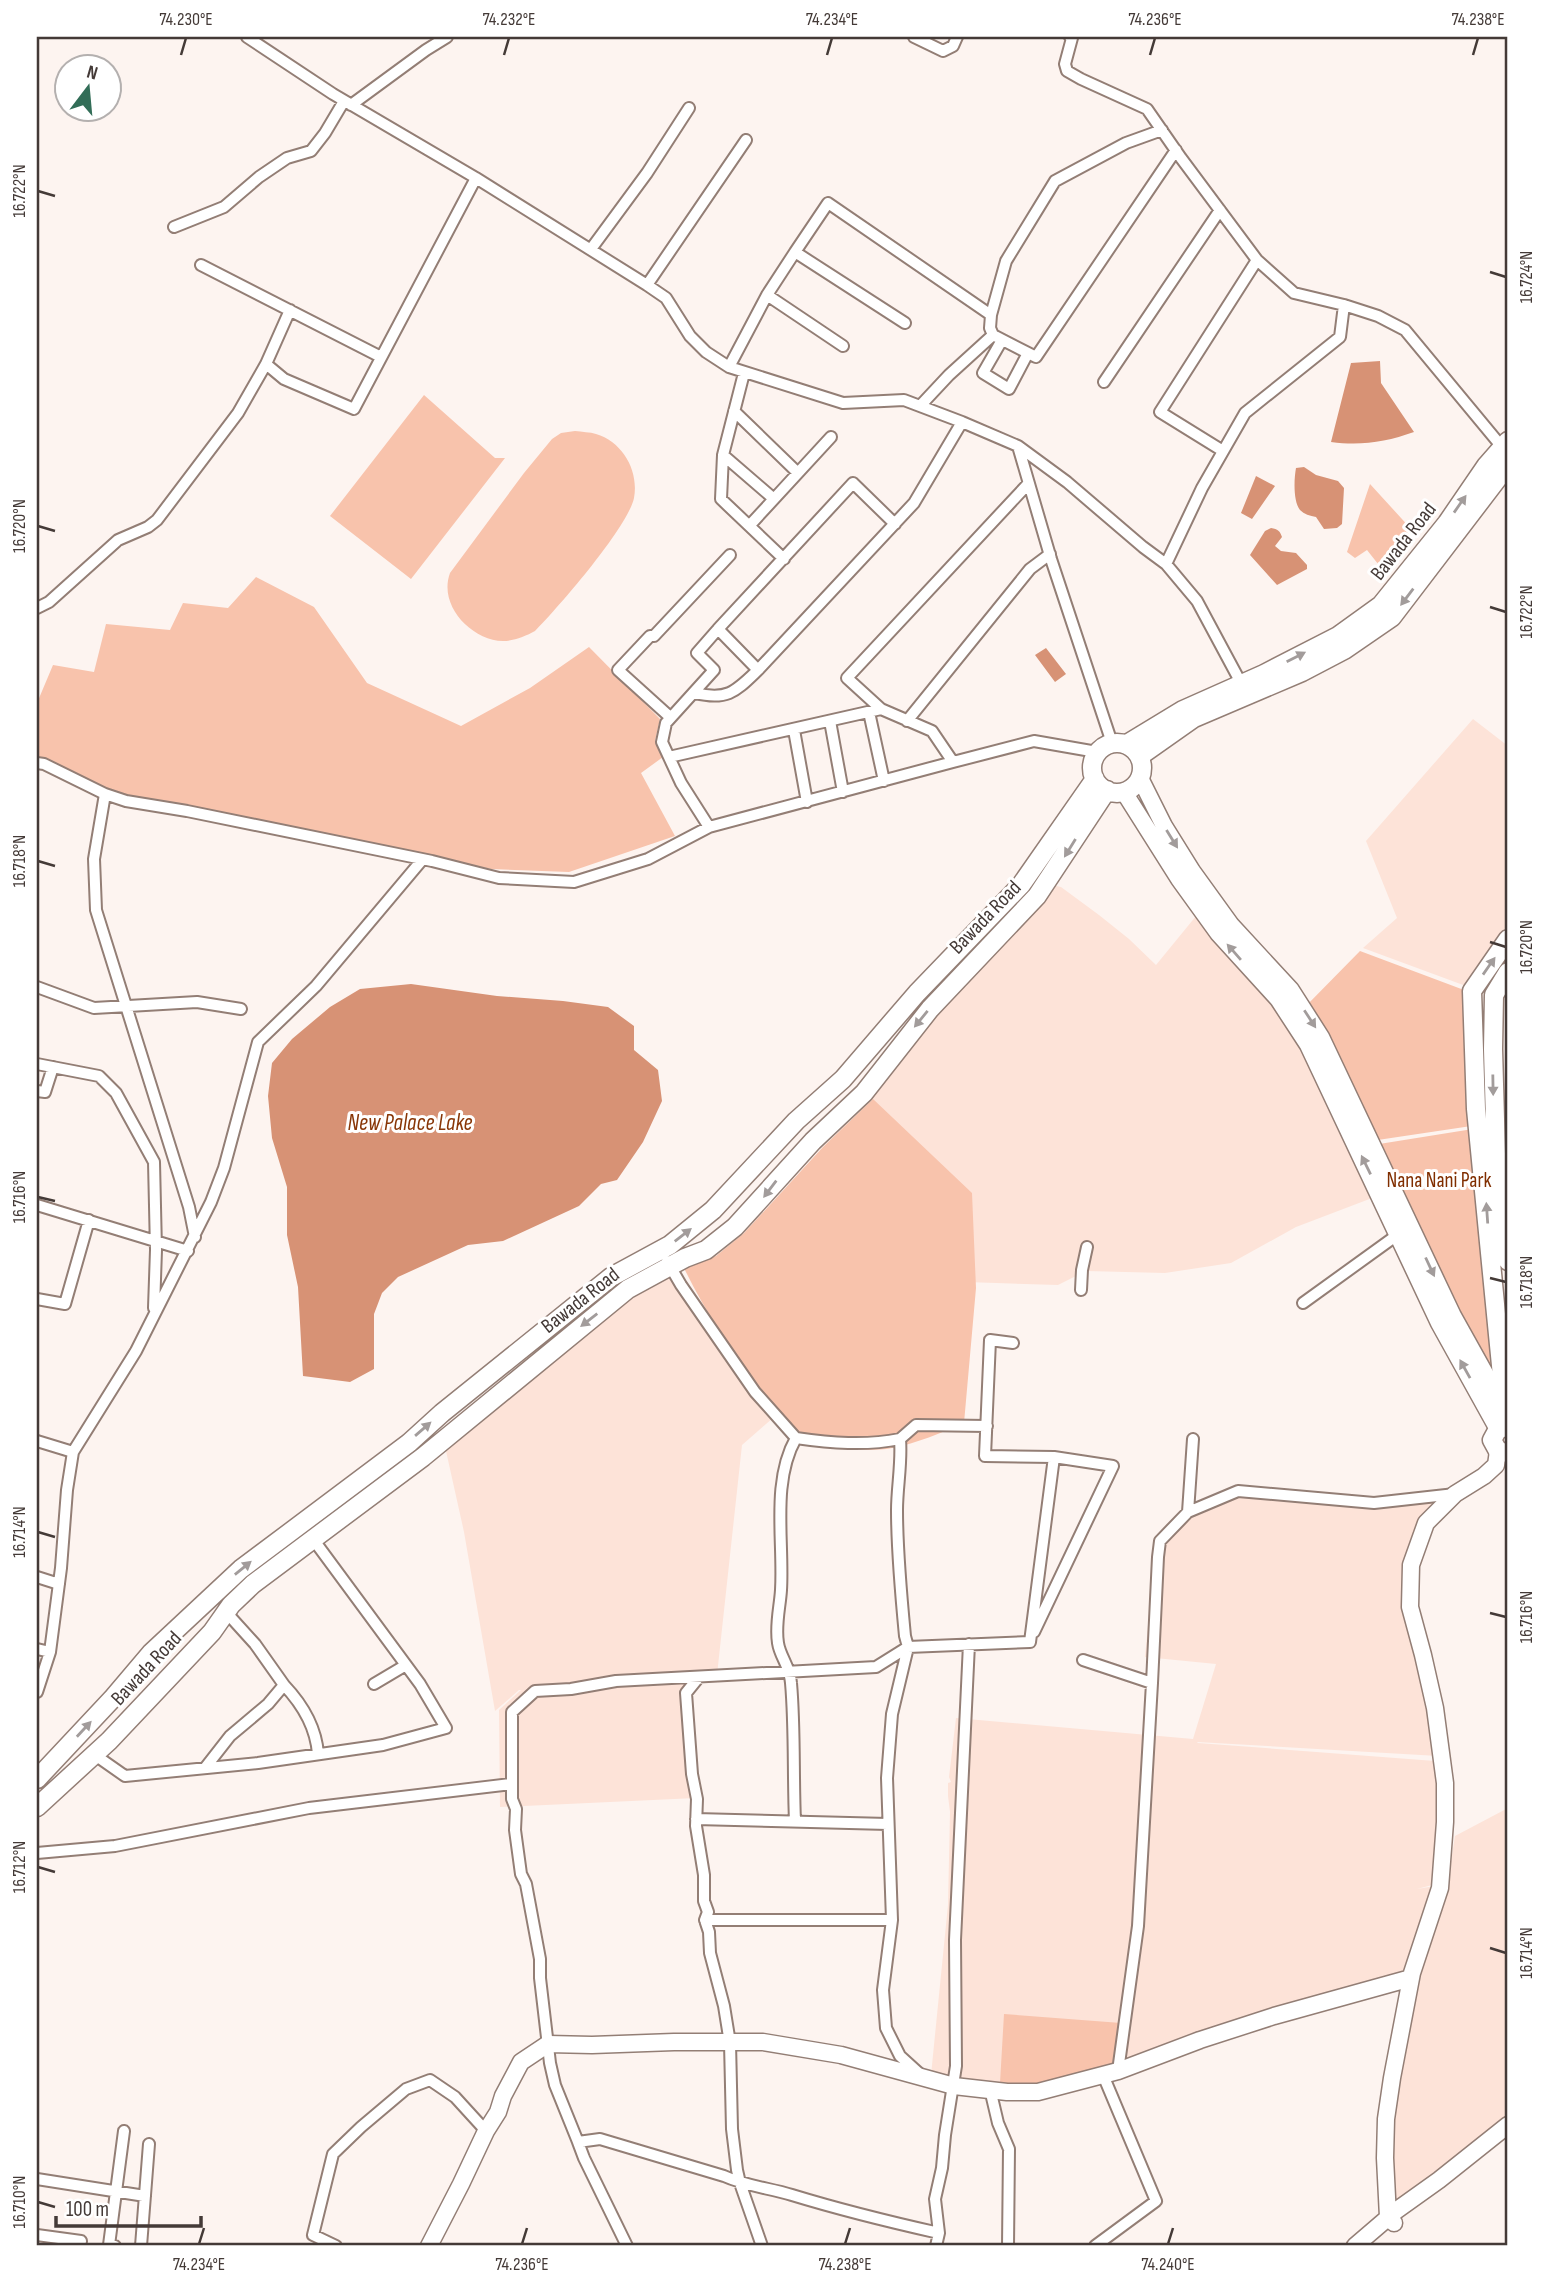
<svg xmlns="http://www.w3.org/2000/svg" width="1545" height="2283" viewBox="0 0 1545 2283" font-family="'Sofia Sans Condensed',sans-serif">
<rect width="100%" height="100%" fill="#fdf4f0"/>
<!-- built -->
<path fill="#fde3d8" d="M 1473,719 L 1508,746 L 1508,939 L 1474,989 L 1363,948 L 1397,918 L 1366,841 Z
M 1047,884 L 1061,887 L 1099,915 L 1129,939 L 1156,965 L 1201,910 L 1278,999 L 1380,1195 L 1296,1227 L 1231,1263 L 1165,1273 L 1086,1271 L 1058,1285 L 966,1282 L 963,1187 L 864,1093 Z
M 1492,1088 L 1508,1090 L 1508,1195 Z
M 670,1264 L 774,1417 L 742,1445 L 717,1675 L 687,1677 L 696,1798 L 500,1807 L 499,1710 L 521,1690 L 519,1690 L 495,1711 L 464,1532 L 444,1442 L 516,1379 L 524,1354 L 586,1296 L 610,1302 Z
M 1234,1488 L 1363,1500 L 1451,1492 L 1407,1562 L 1438,1756 L 1197,1742 L 1198,1743 L 1435,1761 L 1442,1795 L 1436,1884 L 1417,1889 L 1435,1886 L 1406,1977 L 1119,2068 L 1008,2088 L 931,2075 L 948,1905 L 950,1812 L 948,1796 L 948,1783 L 951,1782 L 949,1777 L 956,1718 L 1193,1739 L 1216,1664 L 1145,1657 L 1155,1550 L 1158,1536 Z
M 1508,1808 L 1508,2129 L 1392,2217 L 1390,2118 L 1415,1974 L 1447,1887 L 1455,1836 Z"/>
<!-- green -->
<path fill="#f8c3ac" d="M 424,395 L 495,458 L 505,458 L 411,579 L 330,516 Z
M 575,431 C 582,432 590,432 596,434 C 623,442 639,471 634,498 C 628,527 558,608 535,631 C 526,636 514,641 503,641 C 471,640 438,605 450,573 L 524,473 L 552,439 L 561,433 Z
M 1370,484 L 1412,530 L 1382,569 L 1367,550 L 1355,558 L 1347,552 Z
M 256,577 L 314,607 L 367,683 L 461,726 L 530,688 L 589,647 L 660,719 L 655,741 L 663,757 L 641,773 L 675,836 L 569,872 L 491,869 L 119,794 L 37,756 L 37,703 L 53,665 L 94,672 L 106,624 L 170,630 L 183,603 L 228,608 Z
M 1360,951 L 1472,993 L 1478,1125 L 1371,1141 L 1303,1009 Z
M 873,1099 L 972,1193 L 976,1288 L 964,1423 C 941,1433 917,1443 892,1448 C 865,1453 833,1447 806,1444 C 759,1390 714,1331 683,1266 L 716,1256 L 744,1233 L 823,1147 Z
M 1479,1128 L 1507,1427 L 1373,1145 Z
M 1004,2014 L 1121,2023 L 1119,2067 L 1038,2085 L 1000,2083 Z"/>
<!-- water -->
<path fill="#d79275" d="M 1380,361 L 1381,383 L 1414,432 C 1386,442 1361,446 1331,442 L 1351,363 Z
M 1304,467 L 1316,475 L 1338,481 L 1344,488 L 1342,524 L 1337,528 L 1324,529 L 1316,517 C 1310,516 1304,514 1300,510 C 1293,501 1294,479 1296,468 Z
M 1256,476 L 1275,486 L 1252,519 L 1241,513 Z
M 1271,528 C 1278,529 1280,531 1282,537 L 1275,546 L 1281,551 L 1296,553 L 1307,565 L 1307,569 L 1277,585 L 1250,555 L 1265,531 Z
M 1046,648 L 1066,674 L 1055,682 L 1035,655 Z
M 411,984 L 497,996 L 563,1001 L 608,1007 L 634,1026 L 634,1050 L 658,1070 L 662,1101 L 643,1142 L 617,1180 L 601,1184 L 579,1206 L 503,1241 L 468,1245 L 398,1277 L 382,1293 L 374,1314 L 374,1369 L 350,1382 L 303,1376 L 298,1287 L 287,1235 L 287,1187 L 272,1138 L 268,1096 L 272,1063 L 292,1039 L 330,1007 L 360,989 Z"/>
<g fill="none" stroke-linecap="round" stroke-linejoin="round">
<!-- street casing -->
<g stroke="#937e75" stroke-width="14">
<path id="street" d="M 247,37 L 333,94 L 476,178 L 647,285 L 666,298 L 690,336 L 706,352 L 729,367 L 843,403 L 904,400 L 962,422 L 1018,446 L 1051,559 L 1112,743
M 914,37 L 943,51 L 953,46 L 957,37
M 1070,37 L 1072,38 L 1065,64 L 1067,71 L 1081,79 L 1147,109 L 1181,158 L 1257,260 L 1160,412 L 1223,451
M 351,105 L 426,50 L 447,37
M 174,227 L 224,207 L 259,177 L 287,158 L 311,151 L 325,133 L 344,101
M 591,249 L 647,173 L 689,108
M 1257,260 L 1294,293 L 1344,305 L 1378,316 L 1405,330 L 1502,447
M 201,265 L 381,357
M 647,285 L 746,140
M 767,295 L 843,346
M 991,315 L 1006,261 L 1055,181 L 1126,143 L 1162,130
M 905,323 L 795,252 L 828,203 L 991,315 L 990,328 L 993,335 L 1036,357 L 1176,150
M 1002,340 L 983,373 L 1009,389 L 1028,353
M 266,364 L 290,310
M 729,367 L 767,295 L 795,252
M 744,373 L 723,455 L 721,499 L 784,559
M 1104,382 L 1220,210
M 920,406 L 949,375 L 993,335
M 734,411 L 798,473
M 1018,446 L 1067,482 L 1143,547 L 1166,564 L 1197,601 L 1241,683
M 723,455 L 774,499
M 1028,484 L 847,678 L 881,709 L 932,731 L 953,762 L 1034,741 L 1097,752
M 750,525 L 831,437
M 1166,564 L 1202,488 L 1245,413 L 1340,337 L 1344,305
M 37,608 L 49,602 L 118,540 L 148,527 L 157,520 L 238,413 L 266,364 L 284,379 L 354,409 L 476,178
M 718,629 L 853,483 L 895,524
M 695,693 C 728,701 736,691 758,670
M 869,712 L 884,781
M 670,717 L 618,670 L 650,636 L 654,636 L 730,555
M 830,721 L 843,792
M 907,721 L 1030,569 L 1050,554
M 794,730 L 807,802
M 669,757 L 881,709
M 953,762 L 709,827 L 681,783 L 662,742 L 666,723 L 714,670 L 697,653 L 718,629 L 758,670 L 914,503 L 962,422
M 37,763 L 44,764 L 105,794 L 126,801 L 187,811 L 432,861 L 499,878 L 574,882 L 648,859 L 709,827
M 105,794 L 94,859 L 96,910 L 189,1207 L 195,1237
M 37,987 L 94,1008 L 197,1002 L 241,1009
M 37,1064 L 99,1076 L 116,1093 L 154,1162 L 156,1250 L 154,1308
M 37,1091 L 45,1092 L 53,1067
M 37,1205 L 188,1251
M 667,1261 L 681,1285 L 755,1392 L 796,1438 C 831,1443 865,1446 900,1439 C 902,1463 897,1487 897,1510 C 897,1553 901,1594 905,1636 L 908,1647 L 892,1714 L 887,1778 L 892,1920 L 883,1990 L 886,2028 L 900,2056 L 922,2076
M 1081,1290 L 1082,1270 L 1087,1247
M 37,1299 L 65,1304 L 89,1220
M 1303,1303 L 1400,1233
M 1013,1343 L 990,1340 L 985,1456 L 1054,1457 L 1113,1466 L 1034,1632
M 900,1439 L 916,1425 L 987,1426
M 37,1441 L 73,1452
M 1188,1512 L 1193,1439
M 37,1577 L 59,1584
M 226,1612 L 255,1644 L 284,1685
M 37,1649 L 50,1652
M 1083,1660 L 1152,1683 L 1158,1557 L 1160,1541 L 1188,1512 L 1238,1491 L 1374,1503 L 1455,1494
M 699,1677 L 686,1693 L 692,1774 L 697,1799 L 696,1826 L 704,1875 L 704,1901 L 708,1912 L 705,1920 L 709,1932 L 710,1953 L 724,2006 L 730,2043 L 732,2129 L 737,2170 L 740,2183 L 762,2246
M 374,1684 L 406,1665
M 37,1692 L 50,1652 L 61,1568 L 67,1490 L 73,1452 L 136,1351 L 211,1202 L 224,1168 L 258,1042 L 316,986 L 422,860
M 95,1755 L 125,1776 L 258,1763 L 383,1745 L 446,1728 L 420,1684 L 313,1539
M 205,1768 L 230,1736 L 268,1704 L 284,1685 C 303,1705 316,1727 318,1754
M 696,1819 L 888,1824
M 795,1821 C 793,1775 795,1728 791,1683 C 790,1666 780,1657 778,1643 C 775,1625 780,1607 781,1590 C 784,1541 771,1482 796,1438
M 37,1853 L 115,1846 L 309,1808 L 511,1784
M 705,1920 L 892,1920
M 1118,2071 L 1138,1926 L 1152,1683
M 990,2089 L 998,2123 L 1009,2149 L 1008,2246
M 578,2142 L 555,2085 L 550,2063 L 540,1978 L 540,1959 L 526,1884 L 521,1874 L 515,1830 L 516,1809 L 512,1799 L 512,1712 L 535,1691 L 571,1689 L 616,1681 L 876,1667 L 908,1647 L 1030,1642 L 1054,1457
M 37,2179 L 145,2196
M 37,2235 L 81,2241 L 80,2246
M 115,2246 L 109,2245 L 124,2131
M 141,2246 L 149,2144
M 336,2246 L 313,2235 L 333,2154 L 361,2127 L 406,2089 L 430,2080 L 455,2097 L 486,2131
M 627,2246 L 584,2158 L 578,2142 L 600,2139 L 724,2176 C 746,2186 769,2188 792,2195 C 841,2210 890,2222 939,2233
M 936,2246 L 939,2233 L 935,2199 L 942,2168 L 945,2135 L 956,2066 L 955,1940 L 969,1644
M 1095,2246 L 1156,2201 L 1103,2075"/>
</g>
<!-- secondary casing -->
<g stroke="#937e75" stroke-width="19">
<path id="secondary" d="M 1140,778 L 1164,826 L 1192,871 L 1231,925 L 1291,990 L 1321,1037 L 1453,1316 L 1487,1377 L 1503,1422
M 1124,792 L 1179,879 L 1218,933 L 1278,999 L 1308,1045 L 1439,1323 L 1495,1424
M 1394,2223 L 1388,2217 L 1385,2158 L 1386,2119 L 1392,2078 L 1412,1973 L 1440,1888 L 1445,1822 L 1445,1783 L 1435,1708 L 1423,1655 L 1410,1607 L 1411,1565 L 1426,1523 L 1455,1494 L 1484,1476 L 1496,1465 L 1498,1451
M 429,2246 L 461,2184 L 486,2131 L 498,2112 L 503,2096 L 521,2062 L 548,2044 L 592,2045 L 674,2042 L 763,2042 L 841,2055 L 954,2086 L 1007,2092 L 1038,2092 L 1118,2071 L 1200,2040 L 1274,2016 L 1411,1978
M 1355,2246 L 1397,2210 L 1439,2180 L 1508,2125"/>
</g>
<!-- primary casing -->
<g stroke="#937e75" stroke-width="21">
<path id="primary" d="M1092 768a25 25 0 1 1 50 0a25 25 0 1 1-50 0Z
M 1127,744 L 1183,710 L 1264,674 L 1338,636 L 1381,605 L 1447,523 L 1486,466 L 1508,441
M 1140,756 L 1194,718 L 1302,672 L 1344,650 L 1392,617 L 1508,465
M 1508,972 L 1494,995 L 1493,1049 L 1496,1154 L 1508,1261
M 1507,1427 L 1476,1109 L 1472,991 L 1508,939
M 1508,1427 L 1498,1429 L 1492,1440 L 1498,1451 L 1508,1453
M 37,1779 L 112,1699 L 151,1653 L 241,1569 L 409,1443 L 442,1413 L 611,1277 L 670,1245 L 713,1210 L 796,1121 L 843,1079 L 917,993 L 1021,885 L 1095,779
M 37,1807 L 109,1741 L 212,1632 L 231,1605 L 253,1584 L 423,1457 L 628,1289 L 685,1258 L 706,1250 L 735,1227 L 813,1141 L 864,1093 L 930,1009 L 1037,896 L 1107,790"/>
</g>
<!-- street -->
<use href="#street" stroke="#fff" stroke-width="10"/>
<!-- secondary -->
<use href="#secondary" stroke="#fff" stroke-width="16"/>
<!-- primary -->
<use href="#primary" stroke="#fff" stroke-width="18"/>
</g>
<!-- one-way arrows -->
<defs><path id="oneway-solid" d="M-6-.8H1V-3.2L6.5 0L1 3.2V.8H-6Z" transform="scale(1.75)"/></defs>
<g fill="#a29c9b">
<use href="#oneway-solid" transform="translate(1460 504) rotate(-55)"/>
<use href="#oneway-solid" transform="translate(1407 597) rotate(127)"/>
<use href="#oneway-solid" transform="translate(1296 657) rotate(-27)"/>
<use href="#oneway-solid" transform="translate(1172 839) rotate(58)"/>
<use href="#oneway-solid" transform="translate(1070 848) rotate(122)"/>
<use href="#oneway-solid" transform="translate(1234 952) rotate(-131)"/>
<use href="#oneway-solid" transform="translate(1489 966) rotate(-55)"/>
<use href="#oneway-solid" transform="translate(921 1019) rotate(129)"/>
<use href="#oneway-solid" transform="translate(1310 1019) rotate(57)"/>
<use href="#oneway-solid" transform="translate(1493 1085) rotate(89)"/>
<use href="#oneway-solid" transform="translate(1366 1165) rotate(-116)"/>
<use href="#oneway-solid" transform="translate(770 1189) rotate(127)"/>
<use href="#oneway-solid" transform="translate(1487 1213) rotate(-94)"/>
<use href="#oneway-solid" transform="translate(683 1235) rotate(-38)"/>
<use href="#oneway-solid" transform="translate(1430 1267) rotate(65)"/>
<use href="#oneway-solid" transform="translate(589 1320) rotate(142)"/>
<use href="#oneway-solid" transform="translate(1465 1369) rotate(-119)"/>
<use href="#oneway-solid" transform="translate(423 1429) rotate(-41)"/>
<use href="#oneway-solid" transform="translate(243 1568) rotate(-39)"/>
<use href="#oneway-solid" transform="translate(84 1729) rotate(-47)"/>
</g>
<!-- ticks -->
<path fill="none" stroke="#443a37" stroke-width="2.5" d="M 181,55 L 186,38M 504,55 L 509,38M 827,55 L 832,38M 1150,55 L 1155,38M 1473,55 L 1478,38M 38,191 L 55,196M 1490,272 L 1506,277M 38,526 L 55,531M 1490,607 L 1506,612M 38,861 L 55,866M 1490,942 L 1506,947M 38,1197 L 55,1201M 1490,1278 L 1506,1282M 38,1532 L 55,1537M 1490,1613 L 1506,1617M 38,1867 L 55,1872M 1490,1948 L 1506,1953M 38,2202 L 55,2207M 199,2244 L 204,2228M 522,2244 L 527,2228M 845,2244 L 850,2228M 1168,2244 L 1173,2228"/>
<g text-anchor="middle" stroke-width="6" stroke-linejoin="round" paint-order="stroke">
<!-- street labels -->
<g font-size="21" fill="#443a37" stroke="#fff">
<text transform="translate(1403 541) rotate(-52)" y="7">Bawada Road</text>
<text transform="translate(985 917) rotate(-46)" y="7">Bawada Road</text>
<text transform="translate(580 1300) rotate(-38)" y="7">Bawada Road</text>
<text transform="translate(146 1668) rotate(-47)" y="7">Bawada Road</text>
</g>
<!-- park labels -->
<g font-size="21" fill="#802e00" stroke="#fff">
<text x="1439" y="1187">Nana Nani Park</text>
</g>
<!-- water labels -->
<g font-size="23" font-style="italic" fill="#883607" stroke="#fff">
<text x="410" y="1130">New Palace Lake</text>
</g>
</g>
<!-- border -->
<rect width="1545" height="2283" fill="none" stroke="#ffffff" stroke-width="77"/>
<!-- north arrow -->
<g transform="translate(88 88) rotate(16)"><circle r="33" fill="#ffffff" stroke="#b4b0af" stroke-width="2"/>
<path d="M0-5L12 26L0 18L-12 26Z" fill="#326d57"/>
<text y="-10" font-size="19" font-weight="bold" text-anchor="middle" fill="#443a37">N</text>
</g>
<!-- scale -->
<path d="M56 2216v10h145v-10" fill="none" stroke="#443a37" stroke-width="3.5"/>
<text x="66" y="2216" font-size="21" fill="#443a37" stroke="#ffffff" stroke-width="5" paint-order="stroke">100 m</text>
<rect x="38" y="38" width="1468" height="2206" fill="none" stroke="#443a37" stroke-width="2.5"/>
<g font-size="18" text-anchor="middle" fill="#443a37">
<text x="186" y="25">74.230°E</text>
<text x="509" y="25">74.232°E</text>
<text x="832" y="25">74.234°E</text>
<text x="1155" y="25">74.236°E</text>
<text x="1478" y="25">74.238°E</text>
<text transform="translate(19 191) rotate(-90)" y="6">16.722°N</text>
<text transform="translate(1526 277) rotate(-90)" y="6">16.724°N</text>
<text transform="translate(19 526) rotate(-90)" y="6">16.720°N</text>
<text transform="translate(1526 612) rotate(-90)" y="6">16.722°N</text>
<text transform="translate(19 861) rotate(-90)" y="6">16.718°N</text>
<text transform="translate(1526 947) rotate(-90)" y="6">16.720°N</text>
<text transform="translate(19 1197) rotate(-90)" y="6">16.716°N</text>
<text transform="translate(1526 1282) rotate(-90)" y="6">16.718°N</text>
<text transform="translate(19 1532) rotate(-90)" y="6">16.714°N</text>
<text transform="translate(1526 1617) rotate(-90)" y="6">16.716°N</text>
<text transform="translate(19 1867) rotate(-90)" y="6">16.712°N</text>
<text transform="translate(1526 1953) rotate(-90)" y="6">16.714°N</text>
<text transform="translate(19 2202) rotate(-90)" y="6">16.710°N</text>
<text x="199" y="2270">74.234°E</text>
<text x="522" y="2270">74.236°E</text>
<text x="845" y="2270">74.238°E</text>
<text x="1168" y="2270">74.240°E</text>
</g>
</svg>
